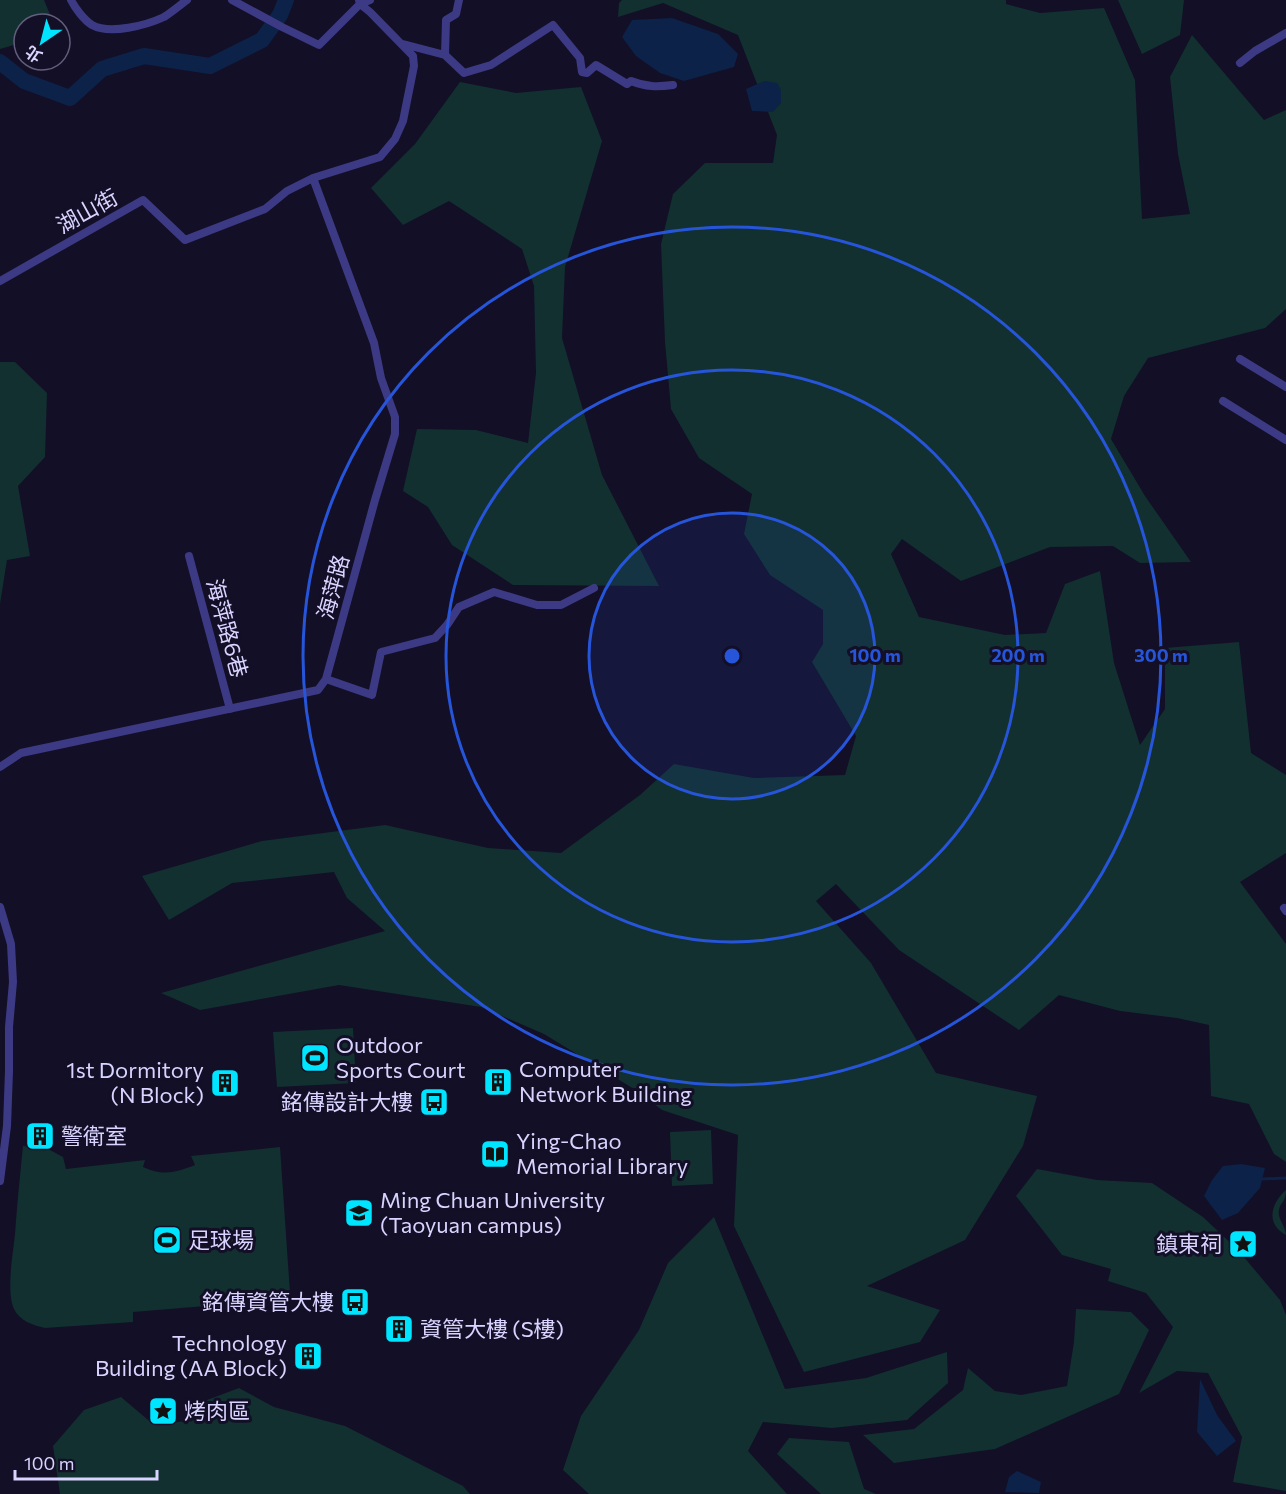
<svg xmlns="http://www.w3.org/2000/svg" width="1286" height="1494" viewBox="0 0 1286 1494" font-family="Commissioner,'Noto Sans TC',sans-serif">
<rect width="100%" height="100%" fill="#130f26"/>
<!-- green -->
<path fill="#12302f" d="M 0,0 L 44,0 L 54,24 L 24,24 L 24,42 L 0,49 Z
M 622,0 L 1006,0 L 1006,4 L 1040,13 L 1104,8 L 1135,80 L 1142,219 L 1190,214 L 1178,154 L 1170,77 L 1192,35 L 1264,120 L 1286,110 L 1286,309 L 1265,328 L 1148,358 L 1124,396 L 1111,439 L 1145,496 L 1191,562 L 1140,563 L 1113,546 L 1050,547 L 961,581 L 902,539 L 891,554 L 919,617 L 1005,635 L 1046,633 L 1065,584 L 1100,571 L 1114,663 L 1140,745 L 1165,709 L 1165,648 L 1239,642 L 1251,753 L 1286,775 L 1286,853 L 1240,882 L 1286,944 L 1286,1162 L 1274,1154 L 1249,1104 L 1211,1096 L 1209,1025 L 1177,1018 L 1120,1011 L 1059,995 L 1019,1030 L 899,950 L 836,884 L 816,901 L 871,963 L 936,1073 L 1037,1096 L 1023,1146 L 965,1240 L 867,1286 L 940,1310 L 920,1342 L 804,1372 L 734,1226 L 738,1135 L 662,1110 L 634,1089 L 544,1034 L 481,1007 L 339,985 L 200,1010 L 161,993 L 385,931 L 347,898 L 334,872 L 232,883 L 169,920 L 142,876 L 262,841 L 385,825 L 488,848 L 561,853 L 640,795 L 674,764 L 754,778 L 845,775 L 856,736 L 812,662 L 823,644 L 823,610 L 770,575 L 744,534 L 752,494 L 699,458 L 671,409 L 665,342 L 661,244 L 673,194 L 705,163 L 773,163 L 777,135 L 738,35 L 663,3 L 618,17 L 619,3 Z
M 1118,0 L 1184,0 L 1180,35 L 1142,54 Z
M 460,82 L 516,93 L 581,87 L 602,141 L 565,267 L 562,338 L 602,475 L 659,586 L 513,585 L 452,545 L 428,507 L 403,491 L 417,429 L 476,430 L 528,443 L 536,373 L 534,286 L 522,249 L 449,201 L 403,225 L 371,188 L 415,144 Z
M 0,362 L 15,362 L 47,393 L 45,457 L 18,486 L 30,556 L 7,560 L 0,604 Z
M 353,1028 L 356,1083 L 277,1087 L 273,1032 Z
M 711,1130 L 713,1184 L 672,1186 L 670,1132 Z
M 23,1146 L 50,1150 L 63,1157 L 66,1169 L 145,1160 L 143,1167 C 163,1176 174,1173 195,1165 L 191,1156 L 280,1147 L 290,1293 L 254,1302 L 133,1312 L 133,1322 L 45,1328 C 32,1325 20,1321 14,1309 C 6,1291 13,1254 15,1234 C 17,1205 20,1175 23,1146 Z
M 1037,1169 L 1097,1180 L 1152,1183 L 1203,1217 L 1238,1250 L 1280,1300 L 1286,1315 L 1286,1491 L 1233,1482 L 1242,1437 L 1208,1373 L 1177,1371 L 1139,1393 L 1173,1327 L 1146,1293 L 1108,1281 L 1111,1269 L 1062,1255 L 1016,1196 Z
M 1286,1190 C 1286,1202 1281,1201 1279,1210 C 1277,1219 1286,1226 1286,1235 C 1265,1224 1271,1203 1286,1190 Z
M 714,1217 L 785,1389 L 866,1378 L 947,1352 L 948,1383 L 907,1420 L 832,1428 L 763,1422 L 748,1451 L 787,1494 L 589,1494 L 563,1470 L 581,1416 L 639,1330 L 668,1263 Z
M 1076,1309 L 1131,1312 L 1149,1330 L 1119,1394 L 995,1449 L 894,1463 L 863,1435 L 914,1429 L 963,1390 L 968,1368 L 995,1391 L 1021,1395 L 1067,1386 L 1074,1342 Z
M 239,1388 L 274,1407 L 345,1426 L 463,1486 L 470,1494 L 60,1494 L 53,1446 L 84,1410 L 121,1397 L 154,1425 L 186,1421 L 207,1400 Z
M 789,1438 L 849,1442 L 864,1489 L 876,1494 L 821,1494 L 777,1454 Z"/>
<!-- water -->
<path fill="#0c2248" d="M 672,18 L 718,34 L 738,54 L 734,67 L 684,81 L 660,73 L 636,56 L 622,37 L 632,20 Z
M 764,81 L 777,83 L 781,90 L 781,103 L 773,112 L 752,111 L 746,89 Z
M 1241,1164 L 1265,1168 L 1260,1188 L 1238,1213 L 1222,1220 L 1204,1196 L 1212,1180 L 1223,1166 Z
M 1200,1379 L 1217,1415 L 1236,1441 L 1217,1456 L 1197,1432 Z
M 1017,1471 L 1041,1482 L 1039,1493 L 1005,1492 L 1009,1477 Z"/>
<g fill="none" stroke-linecap="round" stroke-linejoin="round">
<!-- stream -->
<path stroke="#0c2248" stroke-width="3" d="M 1262,1179 L 1286,1178"/>
<!-- river -->
<path stroke="#0c2248" stroke-width="16" d="M 0,62 L 24,81 L 70,98 L 102,69 L 144,56 L 210,66 L 262,40 L 280,15 L 286,0"/>
<!-- minor -->
<path stroke="#3d3a85" stroke-width="8" d="M 71,0 C 75,8 84,20 92,25 C 110,35 147,25 164,17 C 172,12 180,5 187,0
M 232,0 L 282,27 L 319,45 L 360,4 L 370,0
M 403,44 L 445,55 L 464,73 L 491,65 L 553,25 L 580,58 L 582,72 L 587,73 L 596,65 L 627,84 L 631,81 C 646,87 657,87 673,85
M 445,55 L 446,20 L 456,14 L 459,0
M 1240,63 L 1255,51 L 1286,33
M 0,281 L 143,200 L 185,240 L 265,209 L 287,191 L 313,178 L 380,157 L 395,139 L 403,121 L 414,66 L 413,56 L 370,12 L 360,4 L 359,0
M 1240,359 L 1286,387
M 1223,401 L 1286,440
M 189,556 L 230,709
M 326,679 L 372,695 L 381,652 L 435,638 L 447,625 L 459,607 L 494,592 L 537,605 L 561,605 L 594,588
M 0,767 L 21,753 L 318,690 L 326,679 L 375,500 L 395,434 L 395,417 L 381,378 L 374,343 L 313,178
M 0,907 L 11,944 L 13,982 L 9,1027 L 9,1071 L 7,1126 L 0,1181
M 1284,908 L 1286,911"/>
</g>
<!-- distance rings -->
<circle cx="732" cy="656" r="143" fill="#2655da" fill-opacity=".12"/>
<g fill="none" stroke="#2655da" stroke-width="3">
<circle cx="732" cy="656" r="143"/>
<circle cx="732" cy="656" r="286"/>
<circle cx="732" cy="656" r="429"/>
</g>
<!-- icons -->
<defs>
<g id="stadium-square" transform="scale(1.5)"><rect x="-9" y="-9" width="18" height="18" rx="4" fill="#00e5ff" stroke="#130f26"/><path d="M0-5a6.5 5 0 1 0 0 10a6.5 5 0 1 0 0-10ZM-3.5-1.8h7v3.6h-7Z" fill="#111"/></g>
<g id="building-square" transform="scale(1.5)"><rect x="-9" y="-9" width="18" height="18" rx="4" fill="#00e5ff" stroke="#130f26"/><path d="M-4-6H4V6H1V3H-1V6H-4ZM-2.5-4.3h1.7v1.8h-1.7ZM.8-4.3h1.7v1.8H.8ZM-2.5-1h1.7V.8h-1.7ZM.8-1h1.7V.8H.8Z" fill="#111"/></g>
<g id="bus-square" transform="scale(1.5)"><rect x="-9" y="-9" width="18" height="18" rx="4" fill="#00e5ff" stroke="#130f26"/><path d="M-5-6H5V4H4V6H2V4H-2V6H-4V4H-5ZM-3.5-4V0h7V-4ZM-3.5 1.2v1.5H-2V1.2ZM2 1.2v1.5H3.5V1.2Z" fill="#111"/></g>
<g id="library-square" transform="scale(1.5)"><rect x="-9" y="-9" width="18" height="18" rx="4" fill="#00e5ff" stroke="#130f26"/><path d="M-6-4Q-3-5.5-.7-3.5V5Q-3 3-6 4ZM6-4Q3-5.5 .7-3.5V5Q3 3 6 4Z" fill="#111"/></g>
<g id="university-square" transform="scale(1.5)"><rect x="-9" y="-9" width="18" height="18" rx="4" fill="#00e5ff" stroke="#130f26"/><path d="M0-5L7-2L0 1L-7-2ZM-4 1L0 2.5L4 1V4Q0 6-4 4Z" fill="#111"/></g>
<g id="sight-square" transform="scale(1.5)"><rect x="-9" y="-9" width="18" height="18" rx="4" fill="#00e5ff" stroke="#130f26"/><path d="M0-6L1.8-2.2L6-1.7L2.9 1.2L3.7 5.4L0 3.3L-3.7 5.4L-2.9 1.2L-6-1.7L-1.8-2.2Z" fill="#111"/></g>
</defs>
<g fill-rule="evenodd">
<use href="#stadium-square" x="315" y="1058"/>
<use href="#building-square" x="498" y="1082"/>
<use href="#building-square" x="225" y="1083"/>
<use href="#bus-square" x="434" y="1102"/>
<use href="#building-square" x="40" y="1136"/>
<use href="#library-square" x="495" y="1154"/>
<use href="#university-square" x="359" y="1213"/>
<use href="#stadium-square" x="167" y="1240"/>
<use href="#sight-square" x="1243" y="1244"/>
<use href="#bus-square" x="355" y="1302"/>
<use href="#building-square" x="399" y="1329"/>
<use href="#building-square" x="308" y="1356"/>
<use href="#sight-square" x="163" y="1411"/>
</g>
<g text-anchor="middle" stroke-width="6" stroke-linejoin="round" paint-order="stroke">
<!-- street labels -->
<g font-size="22" fill="#d9d4ff" stroke="#130f26">
<text transform="translate(87 211) rotate(-29)" y="8">湖山街</text>
<text transform="translate(333 587) rotate(-75)" y="8">海萍路</text>
<text transform="translate(227 628) rotate(75)" y="8">海萍路6巷</text>
</g>
<!-- poi labels -->
<g font-size="22" fill="#d9d4ff" stroke="#130f26" text-anchor="start">
<text x="336" y="1053">Outdoor<tspan x="336" dy="25">Sports Court</tspan></text>
<text x="519" y="1077">Computer<tspan x="519" dy="25">Network Building</tspan></text>
<text x="204" y="1078" text-anchor="end">1st Dormitory<tspan x="204" dy="25">(N Block)</tspan></text>
<text x="413" y="1110" text-anchor="end">銘傳設計大樓</text>
<text x="61" y="1144">警衛室</text>
<text x="516" y="1149">Ying-Chao<tspan x="516" dy="25">Memorial Library</tspan></text>
<text x="380" y="1208">Ming Chuan University<tspan x="380" dy="25">(Taoyuan campus)</tspan></text>
<text x="188" y="1248">足球場</text>
<text x="1222" y="1252" text-anchor="end">鎮東祠</text>
<text x="334" y="1310" text-anchor="end">銘傳資管大樓</text>
<text x="420" y="1337">資管大樓 (S樓)</text>
<text x="287" y="1351" text-anchor="end">Technology<tspan x="287" dy="25">Building (AA Block)</tspan></text>
<text x="184" y="1419">烤肉區</text>
</g>
</g>
<circle cx="732" cy="656" r="9" fill="#2655da" stroke="#130f26" stroke-width="3"/>
<g font-size="18" text-anchor="middle" font-weight="bold" fill="#2655da" stroke="#130f26" stroke-width="6" stroke-linejoin="round" paint-order="stroke">
<text x="875" y="662">100 m</text>
<text x="1018" y="662">200 m</text>
<text x="1161" y="662">300 m</text>
</g>
<!-- north arrow -->
<g transform="translate(42 42) rotate(215)"><circle r="28" fill="#130f26" stroke="#625e7d" stroke-width="1.5"/>
<path d="M0-4.5L10 22L0 15L-10 22Z" fill="#00e5ff"/>
<text y="-9" font-size="16" font-weight="bold" text-anchor="middle" fill="#d9d4ff">北</text>
</g>
<!-- scale -->
<path d="M15 1470v9h142v-9" fill="none" stroke="#d9d4ff" stroke-width="3"/>
<text x="24" y="1470" font-size="18" fill="#d9d4ff" stroke="#130f26" stroke-width="4.5" paint-order="stroke">100 m</text>
</svg>
